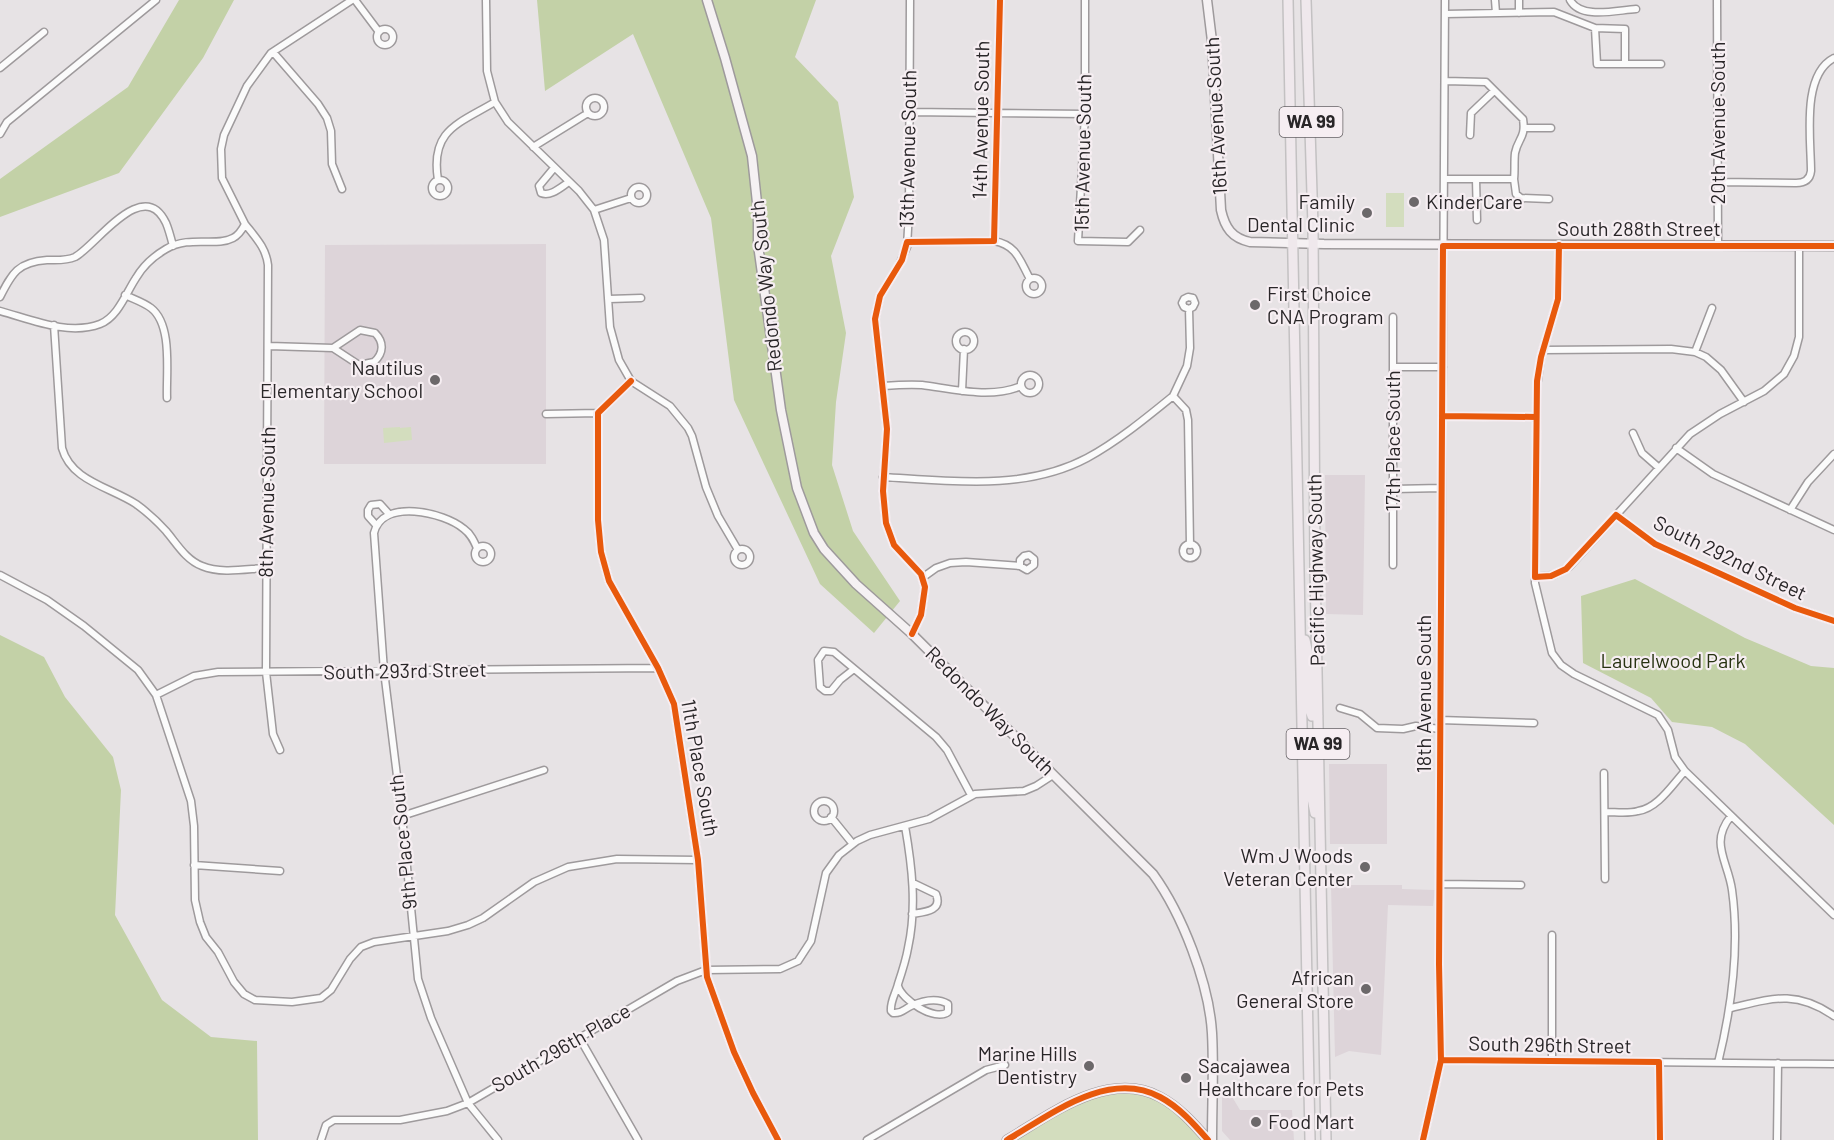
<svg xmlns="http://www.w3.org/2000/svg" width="1834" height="1140" viewBox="0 0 1834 1140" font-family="Barlow,sans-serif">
<rect width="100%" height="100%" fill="#e7e3e5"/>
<!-- built -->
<path fill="#ddd4d9" d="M 546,244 L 546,464 L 324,464 L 325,245 Z
M 1325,475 L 1365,475 L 1363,615 L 1326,614 Z
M 1329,764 L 1387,764 L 1387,844 L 1330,844 Z
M 1331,885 L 1402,885 L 1402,889 L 1435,890 L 1433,906 L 1388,905 L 1381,1055 L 1349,1051 L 1335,1057 Z
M 1222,1094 L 1231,1095 L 1240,1110 L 1292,1110 L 1294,1140 L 1230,1140 L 1222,1131 Z"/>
<!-- green -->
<path fill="#d3ddbe" d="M 1386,193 L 1404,193 L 1404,227 L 1386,227 Z
M 400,427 L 400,428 L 411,427 L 412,440 L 384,443 L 383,428 Z
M 1125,1089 L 1160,1097 L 1208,1140 L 1007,1140 L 1071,1103 Z"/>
<!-- forest -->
<path fill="#c3d1a7" d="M 179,0 L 234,0 L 203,58 L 119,173 L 0,217 L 0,179 L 128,87 Z
M 537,0 L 816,0 L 795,57 L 838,102 L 854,197 L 831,256 L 846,333 L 836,402 L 832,465 L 853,531 L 900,601 L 874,633 L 820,584 L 734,400 L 711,218 L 633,34 L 545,91 Z
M 1635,579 L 1745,638 L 1811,666 L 1834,668 L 1834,825 L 1745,744 L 1712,727 L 1672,722 L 1651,698 L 1583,663 L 1581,596 Z
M 0,635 L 44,657 L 65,697 L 113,757 L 121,790 L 115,915 L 162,1000 L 211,1037 L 257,1041 L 258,1140 L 0,1140 Z"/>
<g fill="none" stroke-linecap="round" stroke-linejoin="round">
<!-- street casing -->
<g stroke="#9e9a9c" stroke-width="9">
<path id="street" d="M 355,0 L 379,32
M 486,0 L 487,71 L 495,102 L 508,122 L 579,191 L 594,210 L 604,240 L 610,327 L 619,360 L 631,381 L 670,406 L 688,428 L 692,436 L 706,487 L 718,516 L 738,550
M 910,0 L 909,211 L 907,247 L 899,265 L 880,296 L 875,319 L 887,429 L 883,491 L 886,523 L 894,545 L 921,574 L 925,587 L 921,615 L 912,634
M 1085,0 L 1085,114 L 1078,241 L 1128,242 L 1140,230
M 1495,0 L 1496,13
M 1519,0 L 1519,13
M 1570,0 C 1581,20 1617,10 1636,9
M 1717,0 L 1718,246
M 1445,14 L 1554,12 L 1595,28 L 1597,64 L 1661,64
M 1595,28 L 1625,29 L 1625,64
M377 37a8 8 0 1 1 16 0a8 8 0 1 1-16 0Z
M 273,52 L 318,104 L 327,118 L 331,131 L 332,164 L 342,189
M 0,68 L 44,32
M586 107a9 9 0 1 1 18 0a9 9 0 1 1-18 0Z
M 909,112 L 1085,114
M 1524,128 L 1551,128
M 0,134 L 7,122 L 156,0
M 1470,135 L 1471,113 L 1494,91
M 533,147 L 588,113
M 554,168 L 539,186 L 541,193 C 551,197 561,187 569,182
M 1445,179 L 1514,179 C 1515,171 1514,161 1515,153 C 1518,138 1526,138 1523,119 L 1486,82 L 1445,81
M 1476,179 L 1477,220
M 1514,179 L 1516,194 L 1521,198 L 1549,199
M432 188a8 8 0 1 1 16 0a8 8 0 1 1-16 0Z
M 438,180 C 430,130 458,124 495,102
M 1718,182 L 1796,183 C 1804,183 1810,180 1811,171 C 1811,139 1801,75 1834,58
M631 195a8 8 0 1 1 16 0a8 8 0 1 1-16 0Z
M 594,210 L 631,198
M 245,224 C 256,238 266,248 268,265 L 266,672 L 273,734 L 280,750
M 994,241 L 1000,0
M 907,242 L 994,241 C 1017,245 1020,261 1030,279
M 1559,245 L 1558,299 L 1541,357 L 1537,386 L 1535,583 L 1552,653 L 1561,665 L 1574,674 L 1658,715 L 1668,730 L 1675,757 L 1685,771 L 1834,915
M1026 286a8 8 0 1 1 16 0a8 8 0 1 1-16 0Z
M 125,295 C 133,299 143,302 151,308 C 173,325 166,373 167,398
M 0,297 C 12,273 18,262 47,260 C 57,260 66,261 75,257 C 96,246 143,175 166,223 C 169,230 171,238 173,246
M 609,299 L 641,298
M 1189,309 L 1193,307 L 1195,303 L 1193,298 L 1188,297 L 1184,299 L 1182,303 L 1184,307 L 1189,309 L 1190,348 L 1187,366 L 1173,396 L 1186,410 L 1188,420 L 1190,545
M 0,311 C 30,319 68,336 100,324 C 118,317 126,293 136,278 C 143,266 154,256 166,249 C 190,235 216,247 233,238 C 239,235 242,230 245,224 L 222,178 L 221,149 L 224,135 L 247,86 L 271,53 L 352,0
M 1393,317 L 1393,565
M 54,325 L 62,448 C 71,481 110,487 136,504 C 147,512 157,521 166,531 C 177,544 186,560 202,566 C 221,574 246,569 265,568
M956 341a9 9 0 1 1 18 0a9 9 0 1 1-18 0Z
M 269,346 L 333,348 L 360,330 L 375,333 C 384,342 384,353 374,362 L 359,365 L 333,348
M 1543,350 L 1671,349 L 1695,352 L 1706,357 L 1721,370 L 1744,402
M 1695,352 L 1712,308
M 1393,367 L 1443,367
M1021 384a9 9 0 1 1 18 0a9 9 0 1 1-18 0Z
M 631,381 L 598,413 L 598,520 L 601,552 L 609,581 L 658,668 L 674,704 L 698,860 L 707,977 L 734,1052 L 753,1093 L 778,1140
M 883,386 C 896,385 909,384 922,385 C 953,389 991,399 1021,386
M 962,391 L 964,349
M 546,414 L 598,413
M 1442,416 L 1536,417
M 1633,433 L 1642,453 L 1658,467
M 1676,448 L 1713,474 L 1834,530
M 883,477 C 951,481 1025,491 1087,458 C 1118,441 1146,418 1173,396
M 1394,489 L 1441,488
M 1790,510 L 1808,482 L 1834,454
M 1616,515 L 1655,544 L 1795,608 L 1834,621
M 376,525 L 368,516 L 368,510 L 371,505 L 380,504 L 389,514
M1183 551a7 7 0 1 1 14 0a7 7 0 1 1-14 0Z
M475 554a8 8 0 1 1 16 0a8 8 0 1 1-16 0Z
M 477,548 C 474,541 471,534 464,529 C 444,512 382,498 374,533 L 384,671 L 402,816 L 418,979 L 431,1018 L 468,1103 L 498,1140
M734 557a8 8 0 1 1 16 0a8 8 0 1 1-16 0Z
M 0,575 L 47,600 L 84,626 L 138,670 L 156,695 L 191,801 L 194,826 L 195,900 L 200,922 L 206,937 L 218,952 L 234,982 L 244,994 L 255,1000 L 292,1002 L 321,998 L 331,990 L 350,959 L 361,947 L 374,942 L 448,931 L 468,925 L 483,918 L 534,882 L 568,867 L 617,859 L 698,860
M 1535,577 L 1554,575 L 1569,567 L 1690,434 L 1720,414 L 1764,391 L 1784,374 L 1794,356 L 1799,337 L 1799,246
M 922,578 L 936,568 L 950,563 L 966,562 L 1020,566 L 1027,570 L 1034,565 L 1034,559 L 1029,555 L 1024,556 L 1020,560 L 1020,566
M 854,669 L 840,680 L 831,691 L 825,691 L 820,687 L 818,660 L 824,651 L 834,652 L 936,737 L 947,750 L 971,795
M 156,695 L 194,676 L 218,672 L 658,668
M 1340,708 L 1360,714 L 1377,728 L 1403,729 L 1416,726 L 1440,729
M 1440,720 L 1534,723
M 1604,773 L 1605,879
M814 811a10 10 0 1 1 20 0a10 10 0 1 1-20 0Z
M 1605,812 C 1616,812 1628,814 1638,811 C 1658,808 1672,785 1685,771
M 402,816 L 544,770
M 831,817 L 852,843
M 194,865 L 280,871
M 1440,884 L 1521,885
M 912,914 C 925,912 943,911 936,894 L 913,883
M 1552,935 L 1552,1060
M 898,986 C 902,1000 935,1022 948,1012 L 948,1004 C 936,997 922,1001 911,1006 C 904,1009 902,1014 893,1013 L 891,1011 C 890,1001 896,993 898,984 C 902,972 906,960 908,948 C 917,907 912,866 905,826
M 1731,1008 C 1773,998 1796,990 1834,1016
M 579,1037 L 638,1140
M 1441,1060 L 1834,1064
M 1659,1062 L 1660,1140
M 1718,1063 C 1732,1006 1740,948 1732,890 C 1728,861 1709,843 1731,816
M 321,1140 L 326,1125 L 334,1120 L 400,1120 L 447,1111 L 468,1103 L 677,981 L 706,970 L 780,969 L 798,961 L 811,941 L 826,873 L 839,855 L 857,841 L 870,835 L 929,819 L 975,794 L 1024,791 L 1036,786 L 1053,775
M 867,1140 L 986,1070 L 1005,1065
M 1423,1140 L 1441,1060 L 1439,964 L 1445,0
M 1777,1140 L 1778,1063"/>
</g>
<!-- secondary casing -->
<g stroke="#9e9a9c" stroke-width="11">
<path id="secondary" d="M 707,0 L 725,58 L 752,156 L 758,212 L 758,245 L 781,410 L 797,488 L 814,533 L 824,549 L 856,584 L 912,634 L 1153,874 C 1182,914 1209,983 1212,1033 C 1214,1069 1212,1105 1212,1140
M 1207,0 L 1212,41 L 1221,210 C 1225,228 1232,238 1250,242 L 1324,244 L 1834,246
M 1007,1140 C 1050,1115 1108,1069 1160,1097 C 1179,1107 1194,1124 1208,1140"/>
</g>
<!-- primary casing -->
<g stroke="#c3c1c2" stroke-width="12">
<path id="primary" d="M 1288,0 L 1310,1140
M 1306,0 L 1313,226 L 1315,568 L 1326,1140
M 1305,640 L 1309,659 L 1310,710 L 1312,716 L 1318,716
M 1303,734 L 1306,734 L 1311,740 L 1311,793 L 1315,813"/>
</g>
<!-- street -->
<use href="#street" stroke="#fbfbfb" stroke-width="6"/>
<!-- secondary -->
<use href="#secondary" stroke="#f5f1f3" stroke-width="8"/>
<!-- primary -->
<use href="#primary" stroke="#efe8ec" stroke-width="9"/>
<!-- cycleway casing -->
<g stroke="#f6eef2" stroke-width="10">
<path id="cycleway" d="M 1559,245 L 1558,299 L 1541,357 L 1537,381 L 1535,577 L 1551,576 L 1566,569 L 1616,515 L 1655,544 L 1795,608 L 1834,621
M 631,381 L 598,413 L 598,520 L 601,552 L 609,581 L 658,668 L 674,704 L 698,860 L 707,977 L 734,1052 L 753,1093 L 778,1140
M 1442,416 L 1536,417
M 912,634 L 921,615 L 925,587 L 921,574 L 894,545 L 886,523 L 883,491 L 887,429 L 875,319 L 880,296 L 902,260 L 907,242 L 994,241 L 1000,0
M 1441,1060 L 1659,1062 L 1660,1140
M 1007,1140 C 1050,1115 1108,1069 1160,1097 C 1179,1107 1194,1124 1208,1140
M 1423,1140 L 1441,1060 L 1439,964 L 1443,246 L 1834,246"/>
</g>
<!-- cycleway -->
<use href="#cycleway" stroke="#e8590c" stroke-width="6"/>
</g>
<!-- markers -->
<g fill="#6c686a" stroke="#f6eef2" stroke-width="2">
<circle cx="1414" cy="202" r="6"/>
<circle cx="1367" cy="213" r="6"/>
<circle cx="1255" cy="305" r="6"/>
<circle cx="435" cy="380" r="6"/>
<circle cx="1365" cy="867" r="6"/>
<circle cx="1366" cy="989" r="6"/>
<circle cx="1089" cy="1066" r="6"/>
<circle cx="1186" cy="1078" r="6"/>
<circle cx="1256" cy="1122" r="6"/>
</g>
<g text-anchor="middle" stroke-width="4.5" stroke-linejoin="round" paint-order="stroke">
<!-- shield labels -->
<g fill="#f6eef2" stroke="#666265" stroke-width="1.5">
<rect x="1279.5" y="107" width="63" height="30" rx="4.5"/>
<rect x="1286.5" y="729" width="63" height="30" rx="4.5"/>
</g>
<g font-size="18" font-weight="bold" fill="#292628">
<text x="1311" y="128">WA 99</text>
<text x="1318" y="750">WA 99</text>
</g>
<!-- street labels -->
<g font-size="20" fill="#292628" stroke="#f6eef2">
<text transform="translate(1216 116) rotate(-93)" y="7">16th Avenue South</text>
<text transform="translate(981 120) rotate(-89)" y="7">14th Avenue South</text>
<text transform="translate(1718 123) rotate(-90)" y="7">20th Avenue South</text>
<text transform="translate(908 149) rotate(-89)" y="7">13th Avenue South</text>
<text transform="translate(1083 153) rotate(-89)" y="7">15th Avenue South</text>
<text x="1639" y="236">South 288th Street</text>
<text transform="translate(766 286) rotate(-96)" y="7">Redondo Way South</text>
<text transform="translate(1393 441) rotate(-90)" y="7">17th Place South</text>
<text transform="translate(267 502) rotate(-89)" y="7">8th Avenue South</text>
<text transform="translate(1730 558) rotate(26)" y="7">South 292nd Street</text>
<text transform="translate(1316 570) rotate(-91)" y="7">Pacific Highway South</text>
<text transform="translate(405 671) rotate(-1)" y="7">South 293rd Street</text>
<text transform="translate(1424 694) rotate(-90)" y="7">18th Avenue South</text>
<text transform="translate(990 711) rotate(45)" y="7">Redondo Way South</text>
<text transform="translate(700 768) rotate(80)" y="7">11th Place South</text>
<text transform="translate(403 842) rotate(-96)" y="7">9th Place South</text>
<text transform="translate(1550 1045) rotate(1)" y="7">South 296th Street</text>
<text transform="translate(561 1048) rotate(-30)" y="7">South 296th Place</text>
</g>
<!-- poi labels -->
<g font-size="20" fill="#292628" stroke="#f6eef2" text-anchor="end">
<text x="1355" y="209">Family<tspan x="1355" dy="23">Dental Clinic</tspan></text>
<text x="1426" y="209" text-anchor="start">KinderCare</text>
<text x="1267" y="301" text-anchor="start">First Choice<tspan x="1267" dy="23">CNA Program</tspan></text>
<text x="423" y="375">Nautilus<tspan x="423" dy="23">Elementary School</tspan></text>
<text x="1353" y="863">Wm J Woods<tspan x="1353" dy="23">Veteran Center</tspan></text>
<text x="1354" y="985">African<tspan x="1354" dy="23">General Store</tspan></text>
<text x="1077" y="1061">Marine Hills<tspan x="1077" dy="23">Dentistry</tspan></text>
<text x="1198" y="1073" text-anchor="start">Sacajawea<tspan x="1198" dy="23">Healthcare for Pets</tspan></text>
<text x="1268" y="1129" text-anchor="start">Food Mart</text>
</g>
<!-- park labels -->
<g font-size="20" fill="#273211" stroke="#f6eef2">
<text x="1673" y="668">Laurelwood Park</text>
</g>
</g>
</svg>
